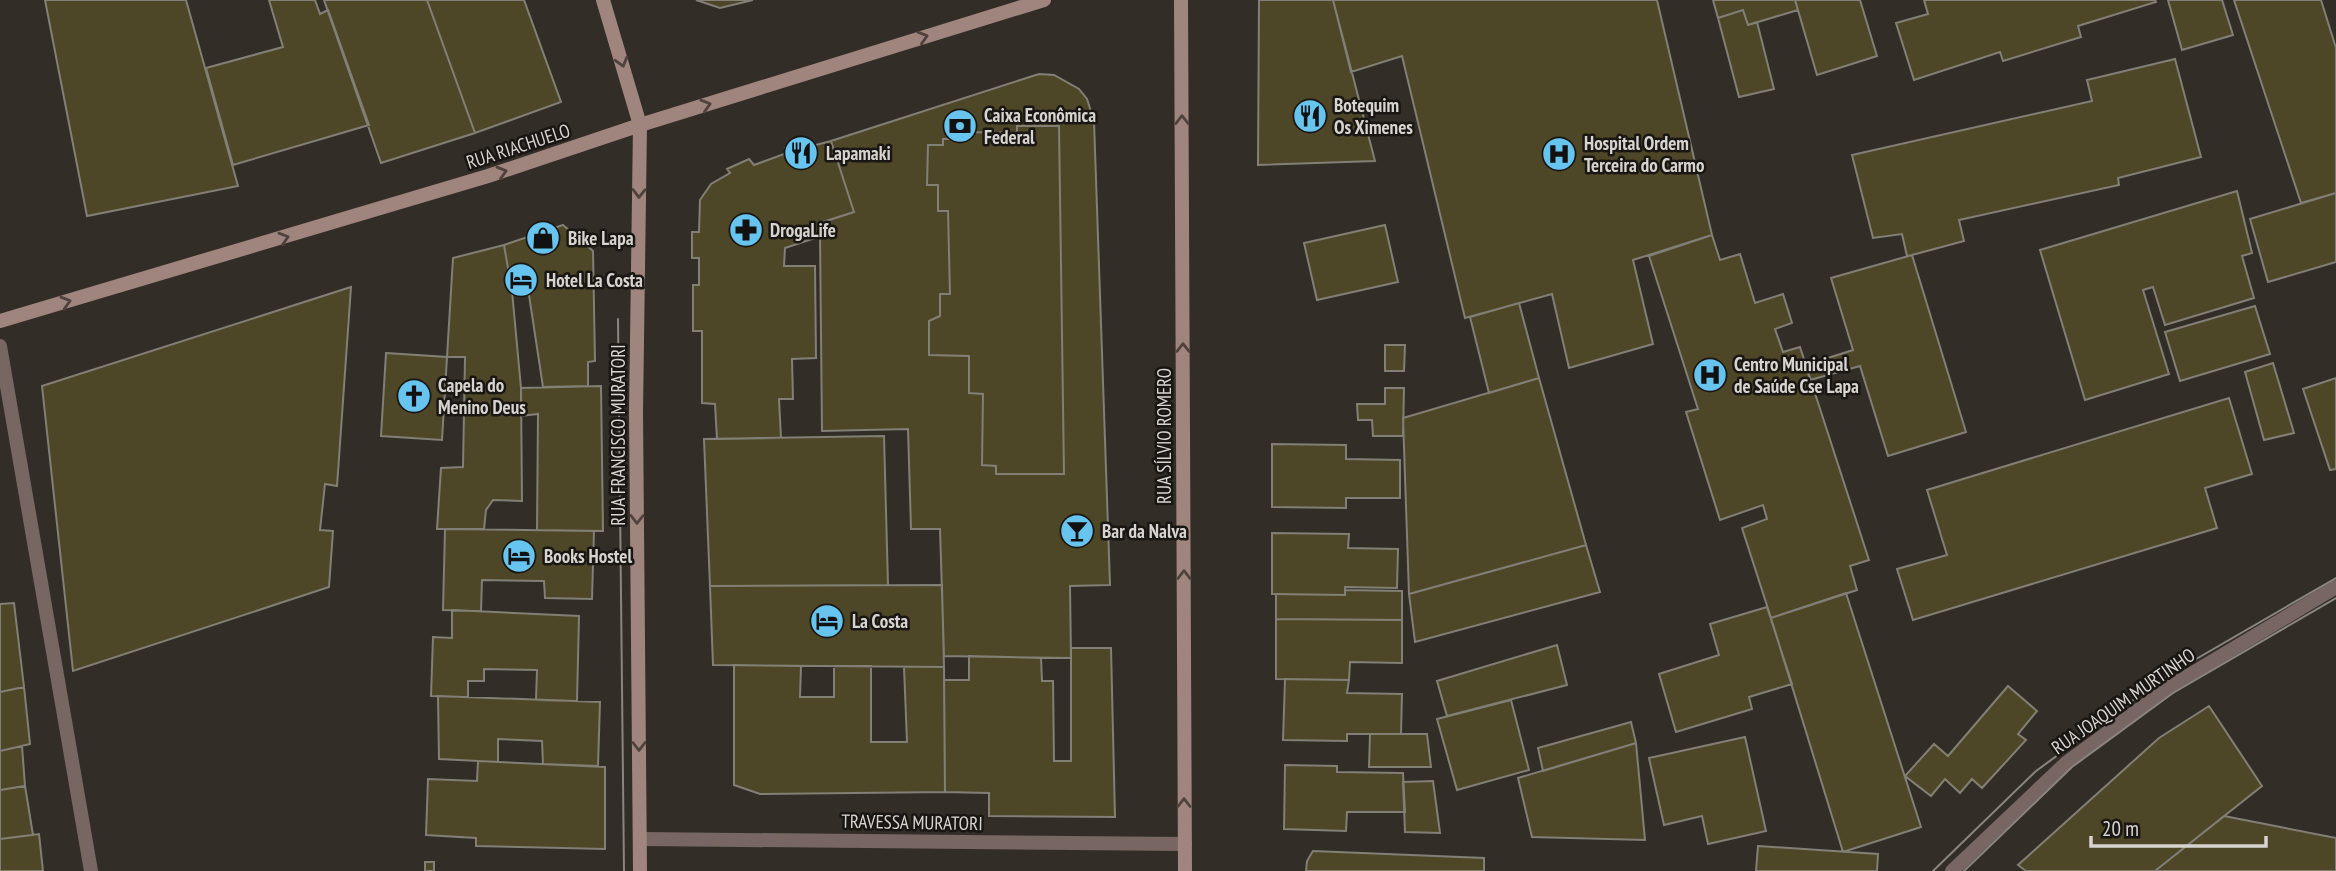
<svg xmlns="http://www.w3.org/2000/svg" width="2336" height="871" viewBox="0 0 2336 871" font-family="'PT Sans Narrow',sans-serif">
<rect width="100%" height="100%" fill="#332d27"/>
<!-- building -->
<path fill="#4e4727" stroke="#817f76" stroke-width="2" d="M 45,0 L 186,0 L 238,186 L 87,216 Z
M 269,0 L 315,0 L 320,14 L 328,10 L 369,125 L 233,165 L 206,68 L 283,47 Z
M 324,0 L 427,0 L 475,133 L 381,163 Z
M 427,0 L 524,0 L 561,102 L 475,133 Z
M 696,0 L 753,0 L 720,8 Z
M 1259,0 L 1333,0 L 1375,161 L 1258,165 Z
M 1333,0 L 1657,0 L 1712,235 L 1633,260 L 1653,344 L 1569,368 L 1552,294 L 1465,318 L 1402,56 L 1351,72 Z
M 1713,0 L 1795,0 L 1798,10 L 1748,25 L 1743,10 L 1718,18 Z
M 1795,0 L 1860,0 L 1877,56 L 1817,75 Z
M 1924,0 L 2155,0 L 2156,2 L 2078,26 L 2081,37 L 2003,61 L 2000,52 L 1914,80 L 1896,23 L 1928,14 Z
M 2168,0 L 2222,0 L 2233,35 L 2182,50 Z
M 2234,0 L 2321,0 L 2336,48 L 2336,193 L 2301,203 Z
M 1743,10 L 1748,25 L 1757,22 L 1774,89 L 1739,97 L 1718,18 Z
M 2175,59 L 2201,157 L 2118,178 L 2119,185 L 1959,220 L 1964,241 L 1912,255 L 1907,256 L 1902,234 L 1873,238 L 1852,155 L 2092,101 L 2087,80 Z
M 1039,74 L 1054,75 L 1079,89 L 1087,99 L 1094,121 L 1110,585 L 1070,586 L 1071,658 L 944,656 L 940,529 L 911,529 L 908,429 L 822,431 L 820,236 L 827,234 L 823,222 L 854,212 L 831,141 Z
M 1017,126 L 1059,126 L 1064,474 L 996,474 L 996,466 L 982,465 L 983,394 L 969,393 L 969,356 L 929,355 L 929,321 L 940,316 L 940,294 L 950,294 L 948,211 L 938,211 L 938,185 L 927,185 L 928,145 L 943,145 L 943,139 L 963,139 L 963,132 L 1017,133 Z
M 805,141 L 808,147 L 831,141 L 854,212 L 823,222 L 827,234 L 785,248 L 784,266 L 815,266 L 816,358 L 792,359 L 793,399 L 779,399 L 781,438 L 717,439 L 715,404 L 702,403 L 702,331 L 693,331 L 693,285 L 699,285 L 699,258 L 692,258 L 692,232 L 699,232 L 700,200 L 711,184 L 730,173 L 727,169 L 749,159 L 754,165 L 787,153 L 785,148 Z
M 2237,191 L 2252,253 L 2242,256 L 2254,298 L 2165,325 L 2153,287 L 2143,290 L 2169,374 L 2085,400 L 2040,250 Z
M 2336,193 L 2336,262 L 2268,282 L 2250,219 Z
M 563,225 L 593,251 L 595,361 L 588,362 L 588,386 L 543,387 L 529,295 L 512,291 L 504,245 Z
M 1385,225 L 1398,282 L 1317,300 L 1304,243 Z
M 1712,235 L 1720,260 L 1740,254 L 1755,303 L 1783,294 L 1792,323 L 1775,329 L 1783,352 L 1800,347 L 1869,560 L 1850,566 L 1857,590 L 1771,618 L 1742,528 L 1767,519 L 1763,505 L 1720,520 L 1686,412 L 1698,409 L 1649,256 Z
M 504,245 L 512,291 L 521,388 L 522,501 L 493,500 L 486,510 L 484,529 L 437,529 L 441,468 L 463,467 L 465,357 L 447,357 L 453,258 Z
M 1912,255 L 1966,432 L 1888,456 L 1860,366 L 1810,380 L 1806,365 L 1853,350 L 1831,278 Z
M 351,287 L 337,486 L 325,484 L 320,530 L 333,531 L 329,587 L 73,671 L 42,386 Z
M 1519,303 L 1539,378 L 1489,393 L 1470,317 Z
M 2255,306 L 2270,354 L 2180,381 L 2165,332 Z
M 1385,345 L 1405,345 L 1404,371 L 1385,371 Z
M 386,353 L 447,357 L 442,440 L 381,436 Z
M 2273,363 L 2294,433 L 2264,440 L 2245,372 Z
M 1539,378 L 1586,545 L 1409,594 L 1403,418 Z
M 2336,378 L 2336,469 L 2330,470 L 2303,389 Z
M 601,386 L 603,531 L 537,530 L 538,414 L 521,416 L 521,388 Z
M 1385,388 L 1404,388 L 1403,436 L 1373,436 L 1372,420 L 1358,420 L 1357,404 L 1385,404 Z
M 2229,398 L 2252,474 L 2205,488 L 2217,528 L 1913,620 L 1897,569 L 1947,555 L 1927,490 Z
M 884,436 L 888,585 L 710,586 L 704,439 Z
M 1272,444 L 1346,445 L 1346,459 L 1400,460 L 1400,498 L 1346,498 L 1346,508 L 1272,507 Z
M 445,529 L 594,531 L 592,599 L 545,598 L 544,581 L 482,580 L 481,611 L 443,610 Z
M 1272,533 L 1349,534 L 1348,548 L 1398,549 L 1397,588 L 1345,587 L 1345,595 L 1272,594 Z
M 1586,545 L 1600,592 L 1415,642 L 1409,594 Z
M 942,585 L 944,667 L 713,665 L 710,586 Z
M 1345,590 L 1402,591 L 1402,620 L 1276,619 L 1276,594 L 1345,595 Z
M 1846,593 L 1921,827 L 1843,852 L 1771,618 Z
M 14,603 L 24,687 L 0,692 L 0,604 Z
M 1767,607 L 1792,684 L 1749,697 L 1752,709 L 1676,732 L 1659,674 L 1719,655 L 1710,624 Z
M 452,610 L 579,616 L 577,701 L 536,700 L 537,670 L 484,669 L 484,681 L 468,681 L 468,697 L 431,696 L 433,637 L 452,638 Z
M 1276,619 L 1402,620 L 1402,663 L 1350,662 L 1349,680 L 1276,679 Z
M 1557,645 L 1567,685 L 1447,716 L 1437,681 Z
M 1071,648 L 1111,648 L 1115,817 L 989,816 L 989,793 L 945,792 L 944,680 L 969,680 L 969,656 L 1041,658 L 1042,681 L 1053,681 L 1054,761 L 1071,761 Z
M 734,665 L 801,666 L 800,697 L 834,697 L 834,666 L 871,666 L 871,742 L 907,742 L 904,667 L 944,667 L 945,792 L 760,794 L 734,785 Z
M 1285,679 L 1349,680 L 1347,693 L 1402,694 L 1401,734 L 1347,734 L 1347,741 L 1283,740 Z
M 2008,686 L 2037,711 L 2018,734 L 2026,740 L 1982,788 L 1972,779 L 1960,793 L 1945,779 L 1931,796 L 1905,776 L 1934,744 L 1948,756 Z
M 24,687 L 30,744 L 0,751 L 0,692 Z
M 438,696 L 600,702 L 598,766 L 543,764 L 542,741 L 498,739 L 498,762 L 439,759 Z
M 1511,700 L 1529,770 L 1457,790 L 1437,719 Z
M 2209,706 L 2262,786 L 2155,871 L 2026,871 L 2018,865 L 2159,738 Z
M 1631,722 L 1636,743 L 1543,771 L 1538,748 Z
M 1370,734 L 1427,734 L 1431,767 L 1369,767 Z
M 1745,737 L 1766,831 L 1708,844 L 1702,816 L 1664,825 L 1649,758 Z
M 1636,743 L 1645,840 L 1532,837 L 1518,778 Z
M 22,746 L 25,786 L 0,790 L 0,751 Z
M 478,761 L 605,767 L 605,849 L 476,846 L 476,838 L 426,835 L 428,779 L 477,781 Z
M 1285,765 L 1337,766 L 1337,772 L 1403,773 L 1405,812 L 1347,812 L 1346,831 L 1284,829 Z
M 1433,781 L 1440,833 L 1405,832 L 1403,782 Z
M 25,786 L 33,835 L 0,839 L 0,790 Z
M 2224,816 L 2336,838 L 2336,871 L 2155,871 Z
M 39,834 L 43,871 L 0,871 L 0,839 Z
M 1758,846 L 1878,854 L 1877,871 L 1756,871 Z
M 1313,851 L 1484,858 L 1484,871 L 1306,871 L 1307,861 Z
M 425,862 L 434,862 L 434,871 L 425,871 Z"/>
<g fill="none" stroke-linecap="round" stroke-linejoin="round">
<!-- lane -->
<path stroke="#776662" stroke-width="14" d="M 0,346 L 91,871"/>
<!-- street -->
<path stroke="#776662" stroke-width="14" d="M 640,839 L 1185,844
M 1952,871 L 2066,763 L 2171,686 L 2336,587"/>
<!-- secondary -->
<path stroke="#a0857f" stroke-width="14" d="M 603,0 L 640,125 L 636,413 L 640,871
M 1181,0 L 1185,871
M 0,321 L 488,176 L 640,125 L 1044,0"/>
<!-- tram -->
<path stroke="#8a8580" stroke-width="2" d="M 618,319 L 624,871
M 1933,871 L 2036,771 L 2165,677 L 2336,578
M 1964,871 L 2072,767 L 2173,693 L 2336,598"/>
</g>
<!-- one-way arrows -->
<defs><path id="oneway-chevron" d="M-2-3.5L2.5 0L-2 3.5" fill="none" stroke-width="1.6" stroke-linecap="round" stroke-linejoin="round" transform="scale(1.75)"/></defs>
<g stroke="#4f423e">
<use href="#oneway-chevron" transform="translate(923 37) rotate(-17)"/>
<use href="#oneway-chevron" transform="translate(622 62) rotate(74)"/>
<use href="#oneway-chevron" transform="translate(706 105) rotate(-17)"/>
<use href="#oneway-chevron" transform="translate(1182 120) rotate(-90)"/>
<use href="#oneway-chevron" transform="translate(502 172) rotate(-17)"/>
<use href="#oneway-chevron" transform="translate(639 193) rotate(91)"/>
<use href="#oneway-chevron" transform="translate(284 238) rotate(-17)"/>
<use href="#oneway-chevron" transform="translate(66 302) rotate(-16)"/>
<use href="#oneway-chevron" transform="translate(1183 348) rotate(-90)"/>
<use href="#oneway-chevron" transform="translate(637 519) rotate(90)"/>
<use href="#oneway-chevron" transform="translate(1184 575) rotate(-90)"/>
<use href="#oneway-chevron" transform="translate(639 746) rotate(90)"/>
<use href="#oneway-chevron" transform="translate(1184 803) rotate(-90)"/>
</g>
<!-- icons -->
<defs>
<g id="restaurant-disc" transform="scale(1.75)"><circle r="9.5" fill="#66c4ef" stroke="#191613"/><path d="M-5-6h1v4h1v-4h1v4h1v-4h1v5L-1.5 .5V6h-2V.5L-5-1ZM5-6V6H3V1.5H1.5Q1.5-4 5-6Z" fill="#111"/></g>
<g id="bank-disc" transform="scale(1.75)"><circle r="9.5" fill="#66c4ef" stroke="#191613"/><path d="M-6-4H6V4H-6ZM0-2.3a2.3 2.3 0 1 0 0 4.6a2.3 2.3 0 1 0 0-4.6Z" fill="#111"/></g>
<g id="hospital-disc" transform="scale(1.75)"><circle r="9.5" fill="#66c4ef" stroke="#191613"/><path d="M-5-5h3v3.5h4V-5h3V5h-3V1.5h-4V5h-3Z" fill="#111"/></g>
<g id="pharmacy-disc" transform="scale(1.75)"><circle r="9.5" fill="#66c4ef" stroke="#191613"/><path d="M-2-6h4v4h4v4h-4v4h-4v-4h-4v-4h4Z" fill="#111"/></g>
<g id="shop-disc" transform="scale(1.75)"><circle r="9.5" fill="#66c4ef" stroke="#191613"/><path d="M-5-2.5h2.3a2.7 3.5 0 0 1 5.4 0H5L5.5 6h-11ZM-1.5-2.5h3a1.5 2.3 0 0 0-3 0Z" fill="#111"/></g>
<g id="hotel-disc" transform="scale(1.75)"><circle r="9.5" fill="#66c4ef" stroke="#191613"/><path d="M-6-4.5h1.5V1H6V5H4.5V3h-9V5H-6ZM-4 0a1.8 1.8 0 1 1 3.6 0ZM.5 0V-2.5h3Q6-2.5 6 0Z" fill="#111"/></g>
<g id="church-disc" transform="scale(1.75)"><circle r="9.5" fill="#66c4ef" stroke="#191613"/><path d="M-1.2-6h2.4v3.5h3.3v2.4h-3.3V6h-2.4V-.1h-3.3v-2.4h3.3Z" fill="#111"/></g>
<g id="bar-disc" transform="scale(1.75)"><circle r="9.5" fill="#66c4ef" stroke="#191613"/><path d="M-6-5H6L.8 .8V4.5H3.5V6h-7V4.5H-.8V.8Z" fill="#111"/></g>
</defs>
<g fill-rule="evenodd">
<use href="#restaurant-disc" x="1310" y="116"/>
<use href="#bank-disc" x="960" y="126"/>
<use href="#restaurant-disc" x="801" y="153"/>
<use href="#hospital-disc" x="1559" y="154"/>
<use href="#pharmacy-disc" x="746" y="230"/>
<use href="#shop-disc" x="543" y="238"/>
<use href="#hotel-disc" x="521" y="280"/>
<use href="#hospital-disc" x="1710" y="375"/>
<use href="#church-disc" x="414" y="396"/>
<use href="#bar-disc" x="1077" y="531"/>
<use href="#hotel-disc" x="519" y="556"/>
<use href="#hotel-disc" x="827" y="621"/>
</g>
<g text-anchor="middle" stroke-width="5" stroke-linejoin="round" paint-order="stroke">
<!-- poi labels -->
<g font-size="19" font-weight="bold" fill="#d7d3cf" stroke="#191613" text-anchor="start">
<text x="1334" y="112">Botequim<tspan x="1334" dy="22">Os Ximenes</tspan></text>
<text x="984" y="122">Caixa Econômica<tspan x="984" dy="22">Federal</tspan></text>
<text x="1584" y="150">Hospital Ordem<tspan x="1584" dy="22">Terceira do Carmo</tspan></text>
<text x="826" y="160">Lapamaki</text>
<text x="770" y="237">DrogaLife</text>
<text x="568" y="245">Bike Lapa</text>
<text x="546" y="287">Hotel La Costa</text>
<text x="1734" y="371">Centro Municipal<tspan x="1734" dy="22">de Saúde Cse Lapa</tspan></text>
<text x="438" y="392">Capela do<tspan x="438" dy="22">Menino Deus</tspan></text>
<text x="1102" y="538">Bar da Nalva</text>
<text x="544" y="563">Books Hostel</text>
<text x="852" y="628">La Costa</text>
</g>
<!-- street labels -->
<g font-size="19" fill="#d7d3cf" stroke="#191613">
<text transform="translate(518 146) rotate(-18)" y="7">RUA RIACHUELO</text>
<text transform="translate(618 435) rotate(-90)" y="7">RUA FRANCISCO MURATORI</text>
<text transform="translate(1164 436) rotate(-90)" y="7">RUA SÍLVIO ROMERO</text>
<text transform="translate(2123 701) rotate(-35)" y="7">RUA JOAQUIM MURTINHO</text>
<text transform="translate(912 822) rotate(1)" y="7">TRAVESSA MURATORI</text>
</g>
</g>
<!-- scale -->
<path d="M2091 836v10h175v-10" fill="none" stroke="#d7d3cf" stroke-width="3.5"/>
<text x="2102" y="836" font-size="21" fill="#d7d3cf" stroke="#191613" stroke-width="5" paint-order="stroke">20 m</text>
</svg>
